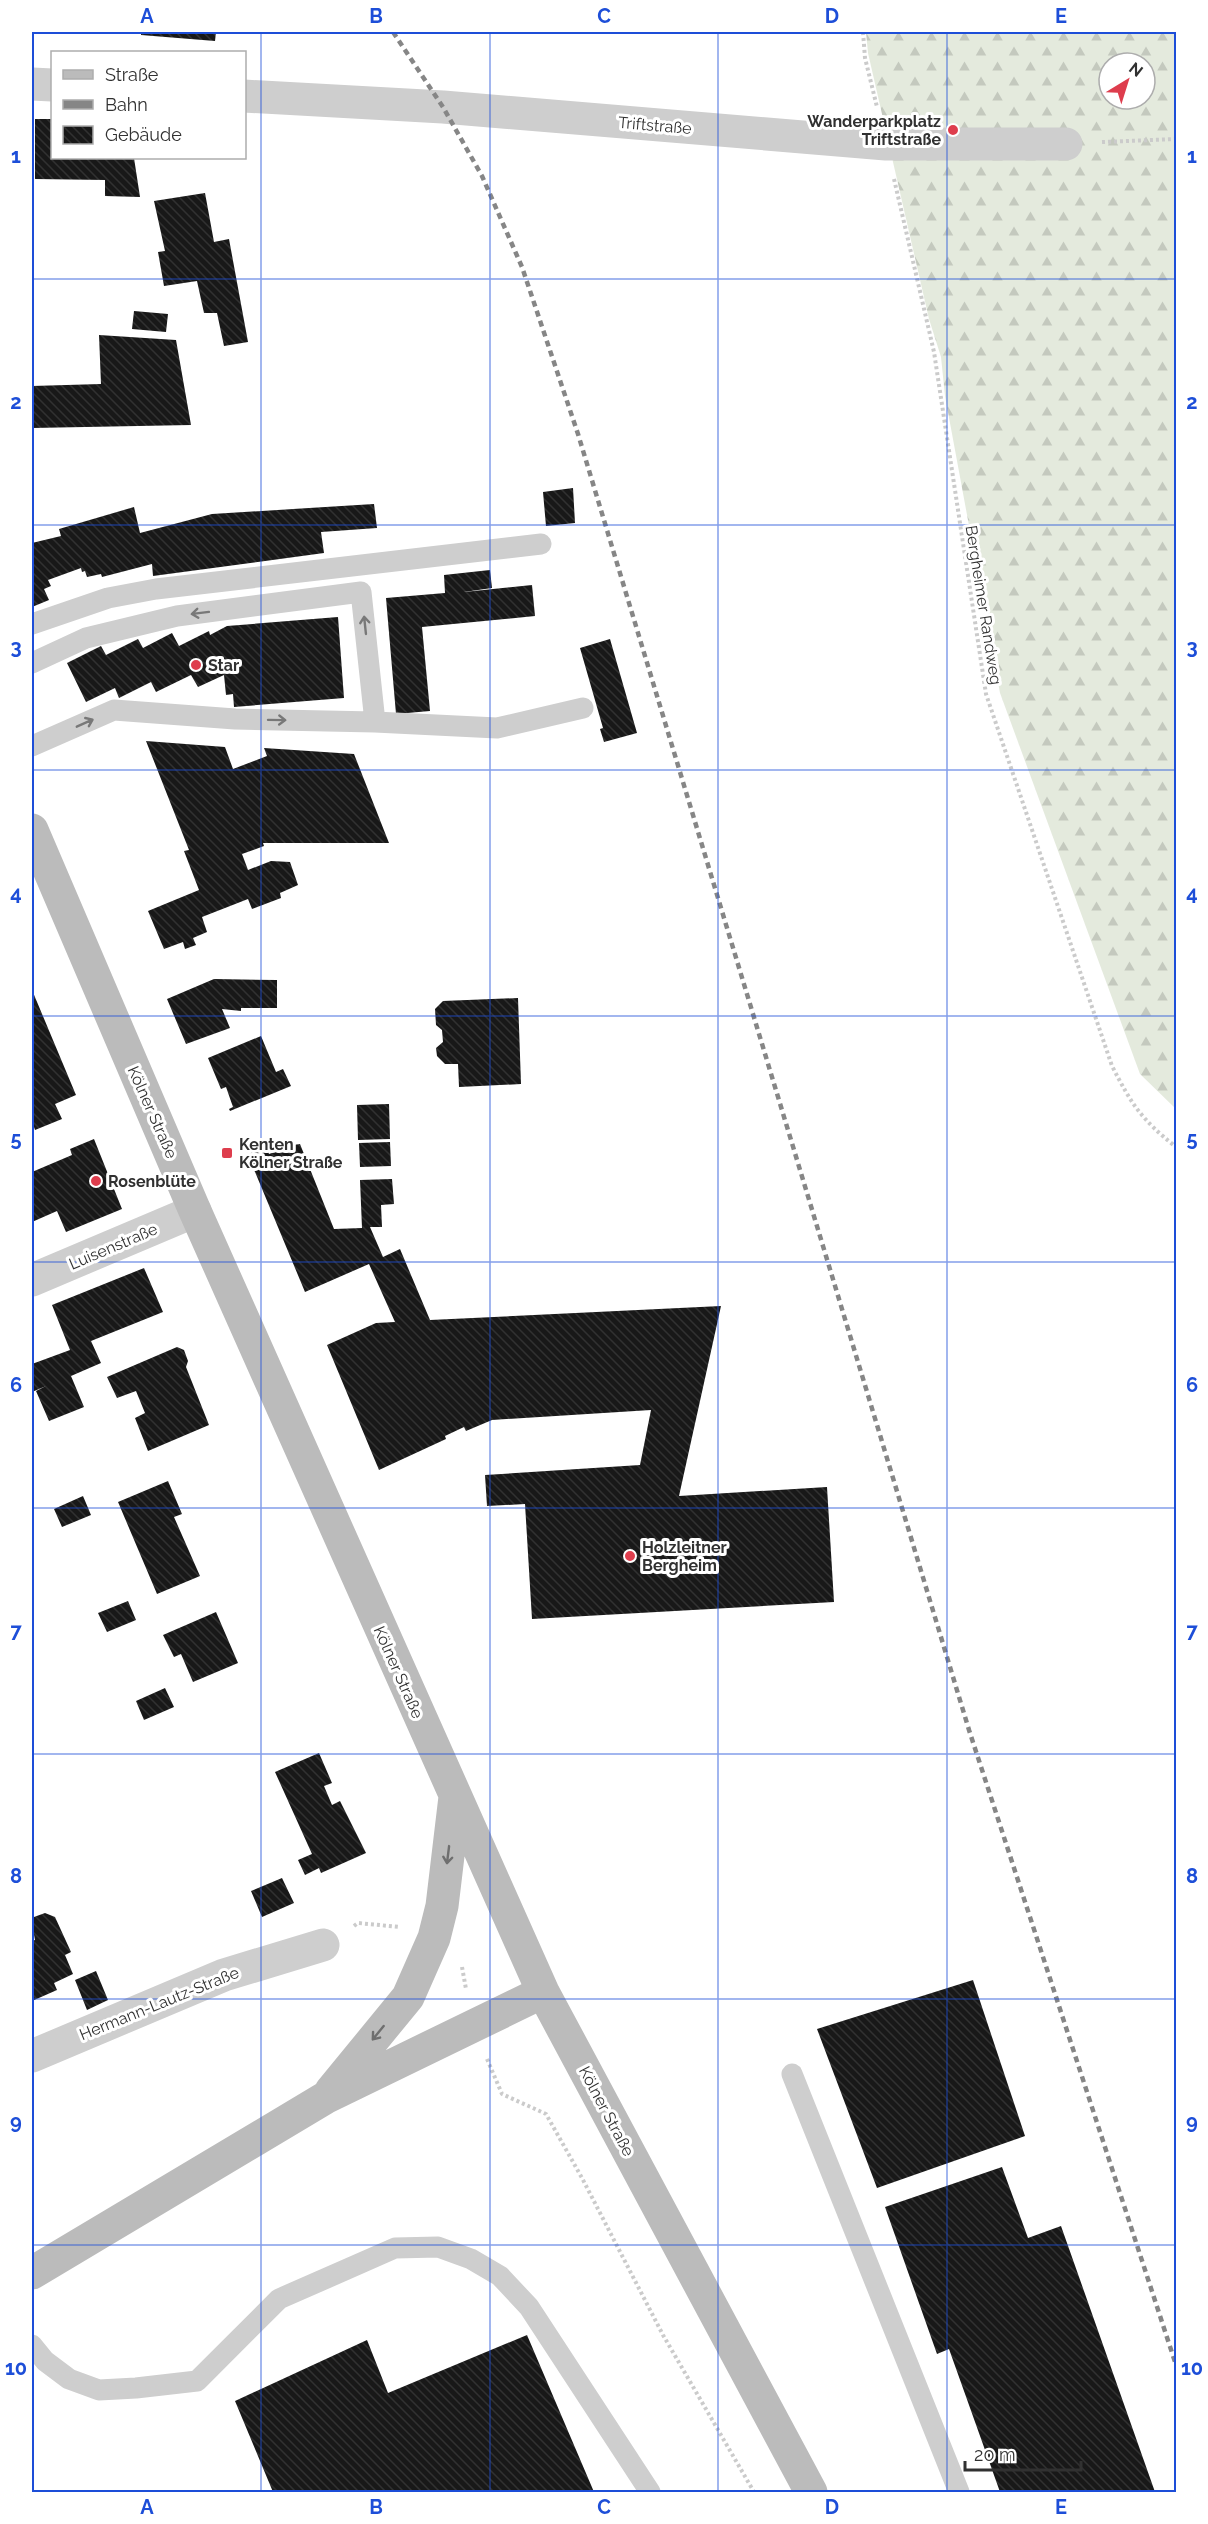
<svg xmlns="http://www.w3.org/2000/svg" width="1208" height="2524" viewBox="0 0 1208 2524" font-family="Raleway,sans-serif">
<defs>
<pattern id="forest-firs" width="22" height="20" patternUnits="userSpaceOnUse" patternTransform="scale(1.5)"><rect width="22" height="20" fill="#e4eadd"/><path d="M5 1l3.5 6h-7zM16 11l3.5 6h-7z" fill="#c4c9be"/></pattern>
<pattern id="building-back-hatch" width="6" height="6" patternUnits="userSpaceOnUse" patternTransform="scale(1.5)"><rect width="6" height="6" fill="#181818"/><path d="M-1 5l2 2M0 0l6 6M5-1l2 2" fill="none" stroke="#313131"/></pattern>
</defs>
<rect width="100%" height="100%" fill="#fff"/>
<!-- forest -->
<path fill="url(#forest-firs)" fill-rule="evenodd" d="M 866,32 L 1176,32 L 1176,1109 L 1140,1074 L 1000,693 L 945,396 L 941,357 L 929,319 L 868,53 ZM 1109,63 L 1145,63 L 1145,99 L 1109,99 Z"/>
<!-- building -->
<path fill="url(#building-back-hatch)" d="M 141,32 L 216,32 L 215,41 L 141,35 Z
M 35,119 L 52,119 L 52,158 L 134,158 L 140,197 L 105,196 L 105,180 L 35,179 Z
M 205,193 L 214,242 L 229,239 L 248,342 L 224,346 L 217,313 L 204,313 L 197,281 L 164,286 L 158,252 L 165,251 L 154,201 Z
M 134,311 L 168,314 L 166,332 L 132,329 Z
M 99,335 L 176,340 L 191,425 L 32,428 L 32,386 L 101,384 Z
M 573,488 L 575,523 L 546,526 L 543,492 Z
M 374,504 L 377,528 L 321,532 L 324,553 L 153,576 L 152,564 L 102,577 L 101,574 L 87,577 L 85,571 L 82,572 L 81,568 L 48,580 L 51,586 L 44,589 L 49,600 L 32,607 L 32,543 L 61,536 L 59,529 L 134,507 L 140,533 L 212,514 Z
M 490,570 L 492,588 L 464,592 L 532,585 L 535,616 L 422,627 L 430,711 L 396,714 L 386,598 L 445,593 L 444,575 Z
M 338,617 L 344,698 L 234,707 L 233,694 L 226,695 L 224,675 L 198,687 L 191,675 L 156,692 L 151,682 L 119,698 L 115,688 L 86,702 L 67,663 L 101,646 L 106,655 L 138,639 L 143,648 L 172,633 L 179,646 L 209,631 L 210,635 L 227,626 Z
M 610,639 L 637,733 L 604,742 L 600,729 L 603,728 L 580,648 Z
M 146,741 L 225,747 L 233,769 L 267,756 L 264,748 L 354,754 L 389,843 L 263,843 L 264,846 L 242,854 L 248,870 L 271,861 L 290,862 L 298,885 L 280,893 L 281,898 L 252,909 L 248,899 L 202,917 L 207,932 L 193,938 L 196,945 L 185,949 L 183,942 L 164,949 L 148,911 L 199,890 L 184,851 L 189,850 Z
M 214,979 L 277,980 L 277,1008 L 241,1008 L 241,1011 L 222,1009 L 230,1028 L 186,1044 L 167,999 Z
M 32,990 L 76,1095 L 55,1104 L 62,1119 L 35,1130 L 32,1121 Z
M 518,998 L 521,1084 L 459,1087 L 458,1064 L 445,1064 L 437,1056 L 436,1048 L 443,1042 L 442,1030 L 436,1025 L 435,1009 L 443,1001 Z
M 261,1036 L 276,1072 L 283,1069 L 291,1086 L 230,1111 L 229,1109 L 233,1107 L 226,1087 L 221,1089 L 208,1058 Z
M 389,1104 L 390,1139 L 358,1140 L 357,1105 Z
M 94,1139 L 122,1209 L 66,1232 L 57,1211 L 32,1222 L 32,1172 L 72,1155 L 70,1149 Z
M 264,1141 L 269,1154 L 293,1145 L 300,1144 L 334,1229 L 362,1228 L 360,1180 L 392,1179 L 394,1204 L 381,1205 L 382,1227 L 370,1227 L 383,1257 L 400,1249 L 430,1320 L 721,1306 L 679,1496 L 827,1487 L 834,1602 L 532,1619 L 525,1504 L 487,1506 L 485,1475 L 640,1465 L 651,1410 L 492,1420 L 466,1431 L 464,1427 L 445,1436 L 446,1439 L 379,1470 L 327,1345 L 376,1323 L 395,1322 L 369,1264 L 305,1292 L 245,1148 Z
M 390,1142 L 391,1166 L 360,1167 L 359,1143 Z
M 144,1268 L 163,1312 L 91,1341 L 101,1363 L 71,1376 L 84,1407 L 49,1421 L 36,1391 L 46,1386 L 32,1392 L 32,1364 L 70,1350 L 52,1305 Z
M 177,1347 L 184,1350 L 188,1361 L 186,1367 L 209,1425 L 148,1451 L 135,1418 L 145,1413 L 136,1391 L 117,1398 L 107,1377 Z
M 168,1481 L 182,1514 L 174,1517 L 200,1576 L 157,1594 L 118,1502 Z
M 83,1496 L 91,1515 L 62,1527 L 54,1509 Z
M 128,1601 L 136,1620 L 107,1632 L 98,1613 Z
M 216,1612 L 238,1663 L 193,1682 L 181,1654 L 174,1657 L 163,1635 Z
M 165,1688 L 174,1707 L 144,1720 L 136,1701 Z
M 319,1753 L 332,1783 L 324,1786 L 332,1805 L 340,1801 L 366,1853 L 321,1873 L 319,1868 L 305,1875 L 298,1860 L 312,1854 L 275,1772 Z
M 282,1878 L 294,1903 L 262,1917 L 251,1891 Z
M 45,1913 L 55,1917 L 71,1952 L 65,1955 L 73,1974 L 54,1983 L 57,1990 L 32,2001 L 32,1941 L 35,1940 L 32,1924 L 34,1917 Z
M 96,1971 L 108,2000 L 87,2010 L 75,1980 Z
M 973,1980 L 1025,2136 L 877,2188 L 817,2029 Z
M 1002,2167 L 1028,2238 L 1061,2226 L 1155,2492 L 1000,2492 L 949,2349 L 937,2354 L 885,2207 Z
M 527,2335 L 594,2492 L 273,2492 L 235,2401 L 367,2340 L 388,2393 Z"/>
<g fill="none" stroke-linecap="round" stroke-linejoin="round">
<!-- path -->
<path stroke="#cbcbcb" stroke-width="4" stroke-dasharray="3 3" stroke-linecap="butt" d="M 863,32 L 865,58 L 877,107
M 1102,142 L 1176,139
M 894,179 L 934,352 L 986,694 L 1112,1066 C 1132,1105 1141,1119 1176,1147
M 354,1926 L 358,1923 L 400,1927
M 462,1967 L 466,1989
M 487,2059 L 502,2094 L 546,2114 L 582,2178 L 663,2335 L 754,2492"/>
<!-- lane -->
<path stroke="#cecece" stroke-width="21" d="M 32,624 L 108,598 L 156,589 L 541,544
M 32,663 L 86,638 L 177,616 L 361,592 L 375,722 L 235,719 L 114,710 L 32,746
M 375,722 L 497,728 L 583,708
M 792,2074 L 959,2492
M 32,2345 L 45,2361 L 69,2379 L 99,2390 L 136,2388 L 197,2381 L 279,2299 L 395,2248 L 438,2247 L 471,2259 L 500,2276 L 529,2307 L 650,2492"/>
<!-- street -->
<path stroke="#cecece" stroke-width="33" d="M 32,84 L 52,85
M 244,96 L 443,107 L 886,144 L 1066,144
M 32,1280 L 195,1211
M 32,2056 L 224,1975 L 323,1945"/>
<!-- secondary -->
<path stroke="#bbb" stroke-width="33" d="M 32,830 L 195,1211 L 543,1992 L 811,2492
M 331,2091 L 408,1997 L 434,1938 L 442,1906 L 455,1797
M 32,2273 L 325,2098 L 543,1992"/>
<!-- rail -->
<path stroke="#868686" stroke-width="4.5" stroke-dasharray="6 4.5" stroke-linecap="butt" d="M 393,32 L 443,107 L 482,176 L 522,267 L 578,434 L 969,1730 L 1176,2365"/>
</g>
<!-- one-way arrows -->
<defs><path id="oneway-shaft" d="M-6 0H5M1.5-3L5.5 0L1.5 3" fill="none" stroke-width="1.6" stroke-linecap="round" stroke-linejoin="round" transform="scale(1.5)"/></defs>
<g stroke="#787878">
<use href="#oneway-shaft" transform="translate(200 613) rotate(173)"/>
<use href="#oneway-shaft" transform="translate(365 625) rotate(-96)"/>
<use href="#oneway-shaft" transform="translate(277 720) rotate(1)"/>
<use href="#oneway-shaft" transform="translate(85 723) rotate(-24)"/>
</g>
<g stroke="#6f6f6f">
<use href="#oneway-shaft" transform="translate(448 1855) rotate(97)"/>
<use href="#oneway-shaft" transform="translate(378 2033) rotate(129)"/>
</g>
<!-- grid -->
<path fill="none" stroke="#1d4ed8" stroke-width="1.5" stroke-opacity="0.55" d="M 261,32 L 261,2492M 490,32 L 490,2492M 718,32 L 718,2492M 947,32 L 947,2492M 32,279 L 1176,279M 32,525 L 1176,525M 32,770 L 1176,770M 32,1016 L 1176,1016M 32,1262 L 1176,1262M 32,1508 L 1176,1508M 32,1754 L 1176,1754M 32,1999 L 1176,1999M 32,2245 L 1176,2245"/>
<!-- markers -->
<g fill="#de3d4d" stroke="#fff" stroke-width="2">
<circle cx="953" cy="130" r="6"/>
<circle cx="196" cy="665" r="6"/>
<rect x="221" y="1147" width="12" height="12" rx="3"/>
<circle cx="96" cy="1181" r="6"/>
<circle cx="630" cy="1556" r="6"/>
</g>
<g text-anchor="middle" stroke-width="6" stroke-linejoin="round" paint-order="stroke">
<!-- poi labels -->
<g font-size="16" font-weight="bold" fill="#313131" stroke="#fff" text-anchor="start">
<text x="941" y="127" text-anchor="end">Wanderparkplatz<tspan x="941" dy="18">Triftstraße</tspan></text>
<text x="208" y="671">Star</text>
<text x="239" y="1150">Kenten<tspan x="239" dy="18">Kölner Straße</tspan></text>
<text x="108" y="1187">Rosenblüte</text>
<text x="642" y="1553">Holzleitner<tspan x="642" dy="18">Bergheim</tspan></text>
</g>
<!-- street labels -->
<g font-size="16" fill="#313131" stroke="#fff">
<text transform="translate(655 125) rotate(5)" y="6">Triftstraße</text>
<text transform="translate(984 605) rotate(81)" y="6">Bergheimer Randweg</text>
<text transform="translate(153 1112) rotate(66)" y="6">Kölner Straße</text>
<text transform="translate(113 1246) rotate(-23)" y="6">Luisenstraße</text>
<text transform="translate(399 1672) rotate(66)" y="6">Kölner Straße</text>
<text transform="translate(159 2003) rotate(-22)" y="6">Hermann-Lautz-Straße</text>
<text transform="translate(607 2111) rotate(62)" y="6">Kölner Straße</text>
</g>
</g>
<!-- border -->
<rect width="1208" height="2524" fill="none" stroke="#ffffff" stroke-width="66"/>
<!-- legend -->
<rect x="51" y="51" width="195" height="108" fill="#ffffff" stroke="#adadad" stroke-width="1.5"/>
<rect x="63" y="70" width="30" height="9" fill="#bbbbbb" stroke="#adadad" stroke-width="1.5"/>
<text x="105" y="81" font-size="18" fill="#313131">Straße</text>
<rect x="63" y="100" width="30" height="9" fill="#868686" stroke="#adadad" stroke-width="1.5"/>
<text x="105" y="111" font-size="18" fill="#313131">Bahn</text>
<rect x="63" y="126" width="30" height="18" fill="url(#building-back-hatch)" stroke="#adadad" stroke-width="1.5"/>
<text x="105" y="141" font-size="18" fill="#313131">Gebäude</text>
<!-- north arrow -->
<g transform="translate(1127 81) rotate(38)"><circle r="28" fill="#ffffff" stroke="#adadad" stroke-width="1.5"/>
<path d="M0-4.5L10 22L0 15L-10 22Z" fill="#de3d4d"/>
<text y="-9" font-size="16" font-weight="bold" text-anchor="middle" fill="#313131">N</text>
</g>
<!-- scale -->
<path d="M965 2461v9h116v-9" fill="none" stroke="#313131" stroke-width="3"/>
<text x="974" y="2461" font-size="18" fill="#313131" stroke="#ffffff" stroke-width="4.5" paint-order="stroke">20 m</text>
<rect x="33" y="33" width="1142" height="2458" fill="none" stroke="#1d4ed8" stroke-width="2"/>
<g font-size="20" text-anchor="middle" font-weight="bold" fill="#1d4ed8">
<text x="147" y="23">A</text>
<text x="376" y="23">B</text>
<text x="604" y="23">C</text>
<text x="832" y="23">D</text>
<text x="1061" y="23">E</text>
<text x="16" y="163">1</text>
<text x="1192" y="163">1</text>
<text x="16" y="409">2</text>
<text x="1192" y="409">2</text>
<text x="16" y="654">3</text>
<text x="1192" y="654">3</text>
<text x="16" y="900">4</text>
<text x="1192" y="900">4</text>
<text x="16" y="1146">5</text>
<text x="1192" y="1146">5</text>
<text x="16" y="1392">6</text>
<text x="1192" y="1392">6</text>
<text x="16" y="1638">7</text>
<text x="1192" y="1638">7</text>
<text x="16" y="1883">8</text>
<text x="1192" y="1883">8</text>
<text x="16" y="2129">9</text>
<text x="1192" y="2129">9</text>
<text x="16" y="2375">10</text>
<text x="1192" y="2375">10</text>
<text x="147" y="2514">A</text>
<text x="376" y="2514">B</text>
<text x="604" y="2514">C</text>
<text x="832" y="2514">D</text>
<text x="1061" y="2514">E</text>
</g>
</svg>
